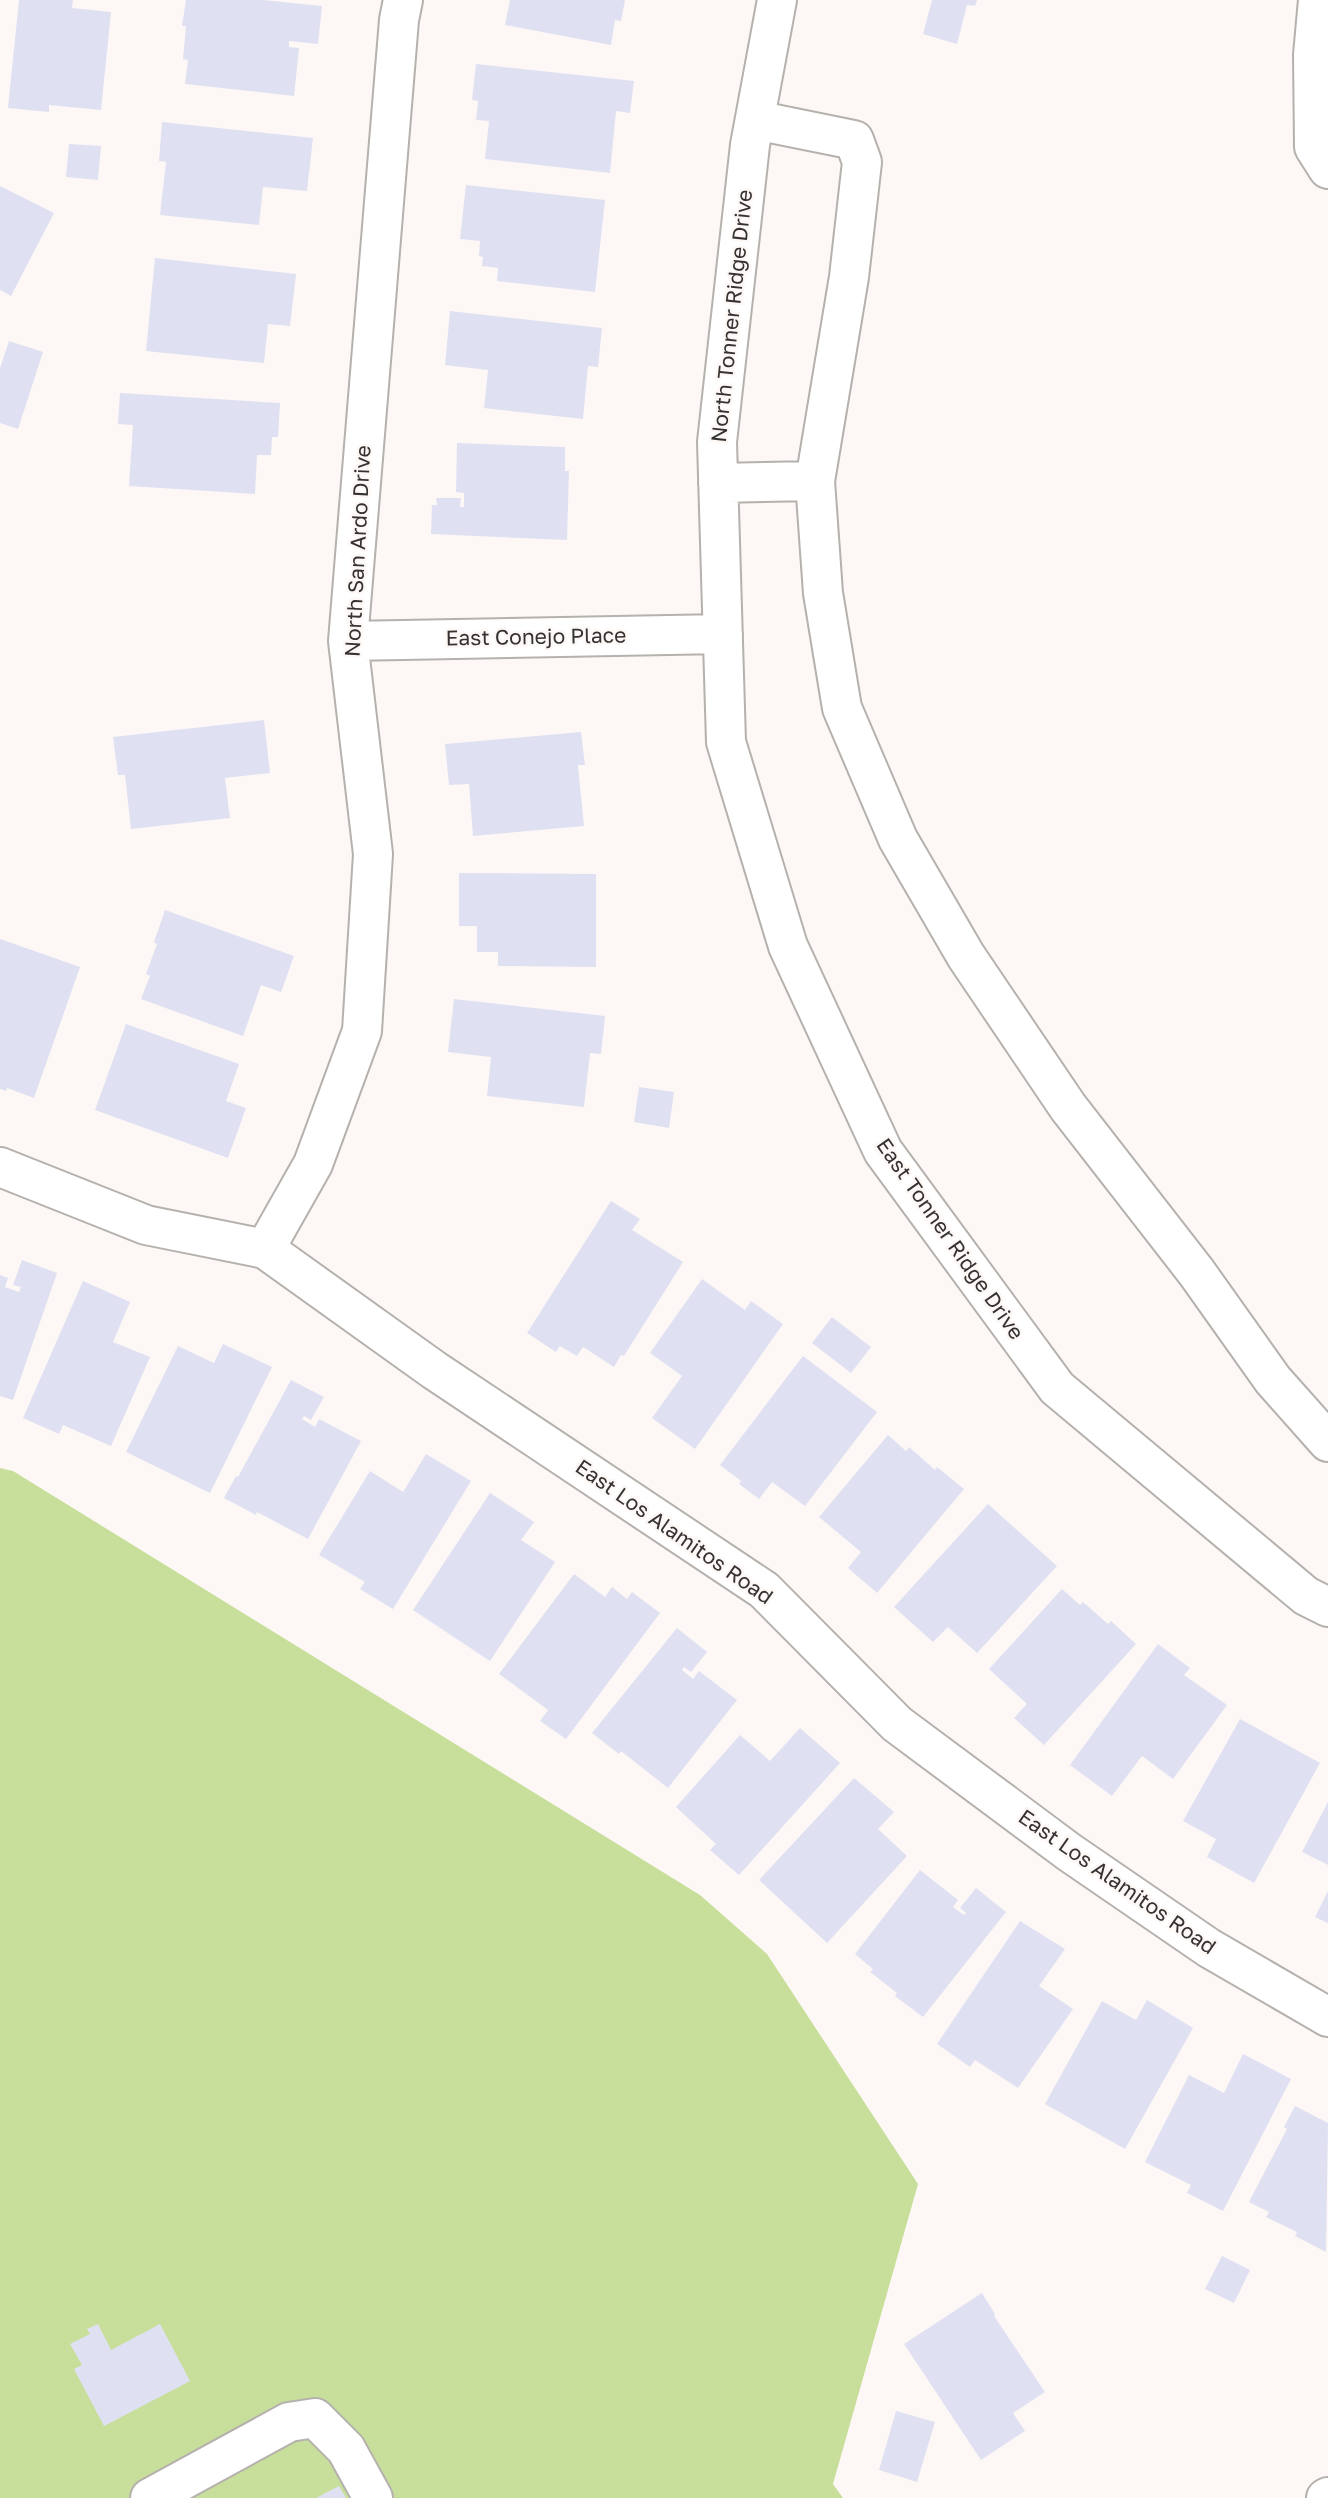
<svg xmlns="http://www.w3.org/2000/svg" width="1328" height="2498" viewBox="0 0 1328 2498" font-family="'Golos Text',sans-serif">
<rect width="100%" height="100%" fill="#fdf8f5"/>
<!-- green -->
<path fill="#c8df9c" d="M 0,1468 L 13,1471 L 700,1895 L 767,1954 L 918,2184 L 833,2484 L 843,2498 L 0,2498 Z"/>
<!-- building -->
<path fill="#dfe1f3" d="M 19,0 L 73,0 L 72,8 L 111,12 L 101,110 L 49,105 L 49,112 L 8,108 Z
M 186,0 L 263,0 L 322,6 L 318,44 L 289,41 L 289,47 L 299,48 L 294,96 L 185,84 L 188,60 L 183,59 L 186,26 L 182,26 Z
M 510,0 L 625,0 L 621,21 L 615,20 L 611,45 L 505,25 Z
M 932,0 L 977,0 L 975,6 L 967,5 L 957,44 L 923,34 Z
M 476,64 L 634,81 L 630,113 L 616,111 L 610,173 L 485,159 L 489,121 L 476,120 L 478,101 L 472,100 Z
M 162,122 L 313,138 L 307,191 L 263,187 L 259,225 L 160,215 L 166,162 L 159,161 Z
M 69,144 L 101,146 L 98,180 L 66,177 Z
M 466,185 L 605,200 L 595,292 L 497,281 L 498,268 L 482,266 L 483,257 L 479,256 L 480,241 L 460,239 Z
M 0,186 L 54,213 L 11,296 L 0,290 Z
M 155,258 L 296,274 L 290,326 L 268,324 L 264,363 L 146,351 Z
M 450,311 L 602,328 L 598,367 L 588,366 L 583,419 L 484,408 L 488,370 L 445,365 Z
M 9,341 L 43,352 L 18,429 L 0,423 L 0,368 Z
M 120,393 L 280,403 L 278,437 L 272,437 L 271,455 L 257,455 L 255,494 L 129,486 L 133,425 L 118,424 Z
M 457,443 L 565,447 L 565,471 L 569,471 L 567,540 L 431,534 L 432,505 L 437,505 L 436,498 L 461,498 L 460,507 L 464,507 L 464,493 L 456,492 Z
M 264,720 L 270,773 L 225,778 L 230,818 L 131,829 L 125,775 L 118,775 L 113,737 Z
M 581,732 L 585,765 L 578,765 L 584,826 L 473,836 L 469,784 L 449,785 L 445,744 Z
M 459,873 L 596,874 L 596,967 L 498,966 L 498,952 L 477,952 L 477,926 L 459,926 Z
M 165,910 L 294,956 L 281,992 L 261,985 L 243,1036 L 141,999 L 150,976 L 146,974 L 157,944 L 154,942 Z
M 0,939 L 80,967 L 34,1098 L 7,1088 L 6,1091 L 0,1089 Z
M 454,999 L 605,1016 L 601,1054 L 590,1053 L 584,1107 L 487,1096 L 491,1057 L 448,1052 Z
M 126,1024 L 239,1064 L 226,1101 L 246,1108 L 228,1158 L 95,1110 Z
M 639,1087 L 674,1092 L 669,1128 L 634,1122 Z
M 611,1201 L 640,1219 L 632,1230 L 683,1262 L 624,1356 L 621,1355 L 614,1367 L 583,1347 L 577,1356 L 560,1346 L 556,1352 L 527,1333 Z
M 22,1260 L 57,1273 L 13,1400 L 0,1396 L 0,1275 L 8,1278 L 5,1287 L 19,1292 L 21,1287 L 13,1285 Z
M 702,1279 L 745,1310 L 751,1301 L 783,1324 L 695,1449 L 652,1418 L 682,1376 L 650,1353 Z
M 83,1281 L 130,1302 L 113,1342 L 150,1357 L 111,1446 L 63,1425 L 59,1434 L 23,1418 Z
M 832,1317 L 871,1347 L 851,1373 L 812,1343 Z
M 223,1344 L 272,1367 L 210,1493 L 126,1452 L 178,1346 L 214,1363 Z
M 803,1356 L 877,1412 L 805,1506 L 772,1482 L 759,1499 L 739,1484 L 741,1481 L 720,1465 Z
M 291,1380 L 324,1397 L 311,1420 L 304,1416 L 302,1419 L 315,1427 L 319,1419 L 361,1441 L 308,1539 L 257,1512 L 256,1515 L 224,1498 L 236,1476 L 238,1477 Z
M 888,1435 L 906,1451 L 909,1447 L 935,1470 L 937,1467 L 964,1489 L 877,1593 L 848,1568 L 861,1552 L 819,1517 Z
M 426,1454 L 471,1481 L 393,1609 L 360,1589 L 365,1582 L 319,1555 L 370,1471 L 403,1492 Z
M 490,1493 L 534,1522 L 521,1540 L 555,1562 L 490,1661 L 413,1610 Z
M 988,1504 L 1057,1566 L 977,1653 L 948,1627 L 933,1642 L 894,1607 Z
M 574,1574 L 605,1597 L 612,1587 L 627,1599 L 632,1592 L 660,1613 L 566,1739 L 540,1721 L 548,1710 L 499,1674 Z
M 1062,1589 L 1080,1605 L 1083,1602 L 1108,1624 L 1111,1621 L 1136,1644 L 1044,1745 L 1014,1718 L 1027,1704 L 989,1669 Z
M 677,1628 L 707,1652 L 691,1672 L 684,1667 L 682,1670 L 693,1679 L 699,1671 L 737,1700 L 668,1788 L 621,1751 L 619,1754 L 592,1733 Z
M 1158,1644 L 1190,1668 L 1184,1675 L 1227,1705 L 1173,1779 L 1142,1756 L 1112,1796 L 1070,1765 Z
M 1240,1719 L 1320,1763 L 1254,1883 L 1207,1857 L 1216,1839 L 1183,1821 Z
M 800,1728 L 840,1763 L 739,1875 L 710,1850 L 716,1844 L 676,1807 L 740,1735 L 770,1761 Z
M 854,1778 L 894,1812 L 878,1829 L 907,1856 L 827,1943 L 759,1880 Z
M 1328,1802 L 1328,1865 L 1302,1852 Z
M 920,1870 L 958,1900 L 953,1907 L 964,1915 L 966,1913 L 960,1908 L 976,1888 L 1006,1912 L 923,2017 L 895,1996 L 897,1993 L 870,1972 L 873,1969 L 855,1954 Z
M 1328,1891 L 1328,1923 L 1315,1917 Z
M 1020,1921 L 1065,1949 L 1039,1986 L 1073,2009 L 1018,2088 L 975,2060 L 970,2067 L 937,2044 Z
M 1147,2000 L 1193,2028 L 1125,2149 L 1045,2104 L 1102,2001 L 1136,2020 Z
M 1243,2054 L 1291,2079 L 1223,2211 L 1187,2193 L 1191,2185 L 1145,2162 L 1189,2075 L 1224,2093 Z
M 1295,2106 L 1328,2123 L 1326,2252 L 1295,2236 L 1297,2232 L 1266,2217 L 1269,2212 L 1249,2202 L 1287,2129 L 1284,2127 Z
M 1222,2256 L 1250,2270 L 1234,2303 L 1205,2289 Z
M 982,2293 L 995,2314 L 994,2316 L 1045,2392 L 1013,2413 L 1025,2431 L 981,2460 L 904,2344 Z
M 98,2324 L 111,2350 L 160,2324 L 190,2381 L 104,2426 L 74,2369 L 82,2365 L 70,2344 L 90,2334 L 87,2329 Z
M 896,2411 L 935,2422 L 917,2482 L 879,2470 Z
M 339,2486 L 346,2498 L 316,2498 Z"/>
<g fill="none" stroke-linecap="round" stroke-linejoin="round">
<!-- minor casing -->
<g stroke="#b5b1ad" stroke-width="42">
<path id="minor" d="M 777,0 L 750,145 L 717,442 L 726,742 L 788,946 L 883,1151 L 1057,1388 L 1306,1596 L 1328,1607
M 1318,0 L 1313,55 L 1314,147 L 1328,169
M 815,481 L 823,593 L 842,708 L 898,839 L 966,956 L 1068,1107 L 1197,1273 L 1273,1380 L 1328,1442
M 718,483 L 815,481 L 849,277 L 862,162 L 854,140 L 755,120
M 348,641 L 723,634
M 0,1167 L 146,1225 L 265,1249 L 434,1370 L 764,1590 L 897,1724 L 1069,1852 L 1209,1948 L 1328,2017
M 265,1249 L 313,1164 L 362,1031 L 373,854 L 348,641 L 399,20 L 403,0
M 150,2498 L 289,2422 L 315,2418 L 346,2449 L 373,2498
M 1326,2498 L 1328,2497"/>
</g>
<!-- minor -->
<use href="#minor" stroke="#fff" stroke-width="38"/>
</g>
<g text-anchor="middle" stroke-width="5" stroke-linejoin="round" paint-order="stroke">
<!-- street labels -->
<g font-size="21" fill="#353332" stroke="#fdf8f5">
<text transform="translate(732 316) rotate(-84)" y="7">North Tonner Ridge Drive</text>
<text transform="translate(358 551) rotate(-87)" y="7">North San Ardo Drive</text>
<text transform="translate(536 637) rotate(-1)" y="7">East Conejo Place</text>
<text transform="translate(950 1239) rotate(55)" y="7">East Tonner Ridge Drive</text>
<text transform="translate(674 1532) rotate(35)" y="7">East Los Alamitos Road</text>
<text transform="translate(1117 1882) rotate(35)" y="7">East Los Alamitos Road</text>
</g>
</g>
</svg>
